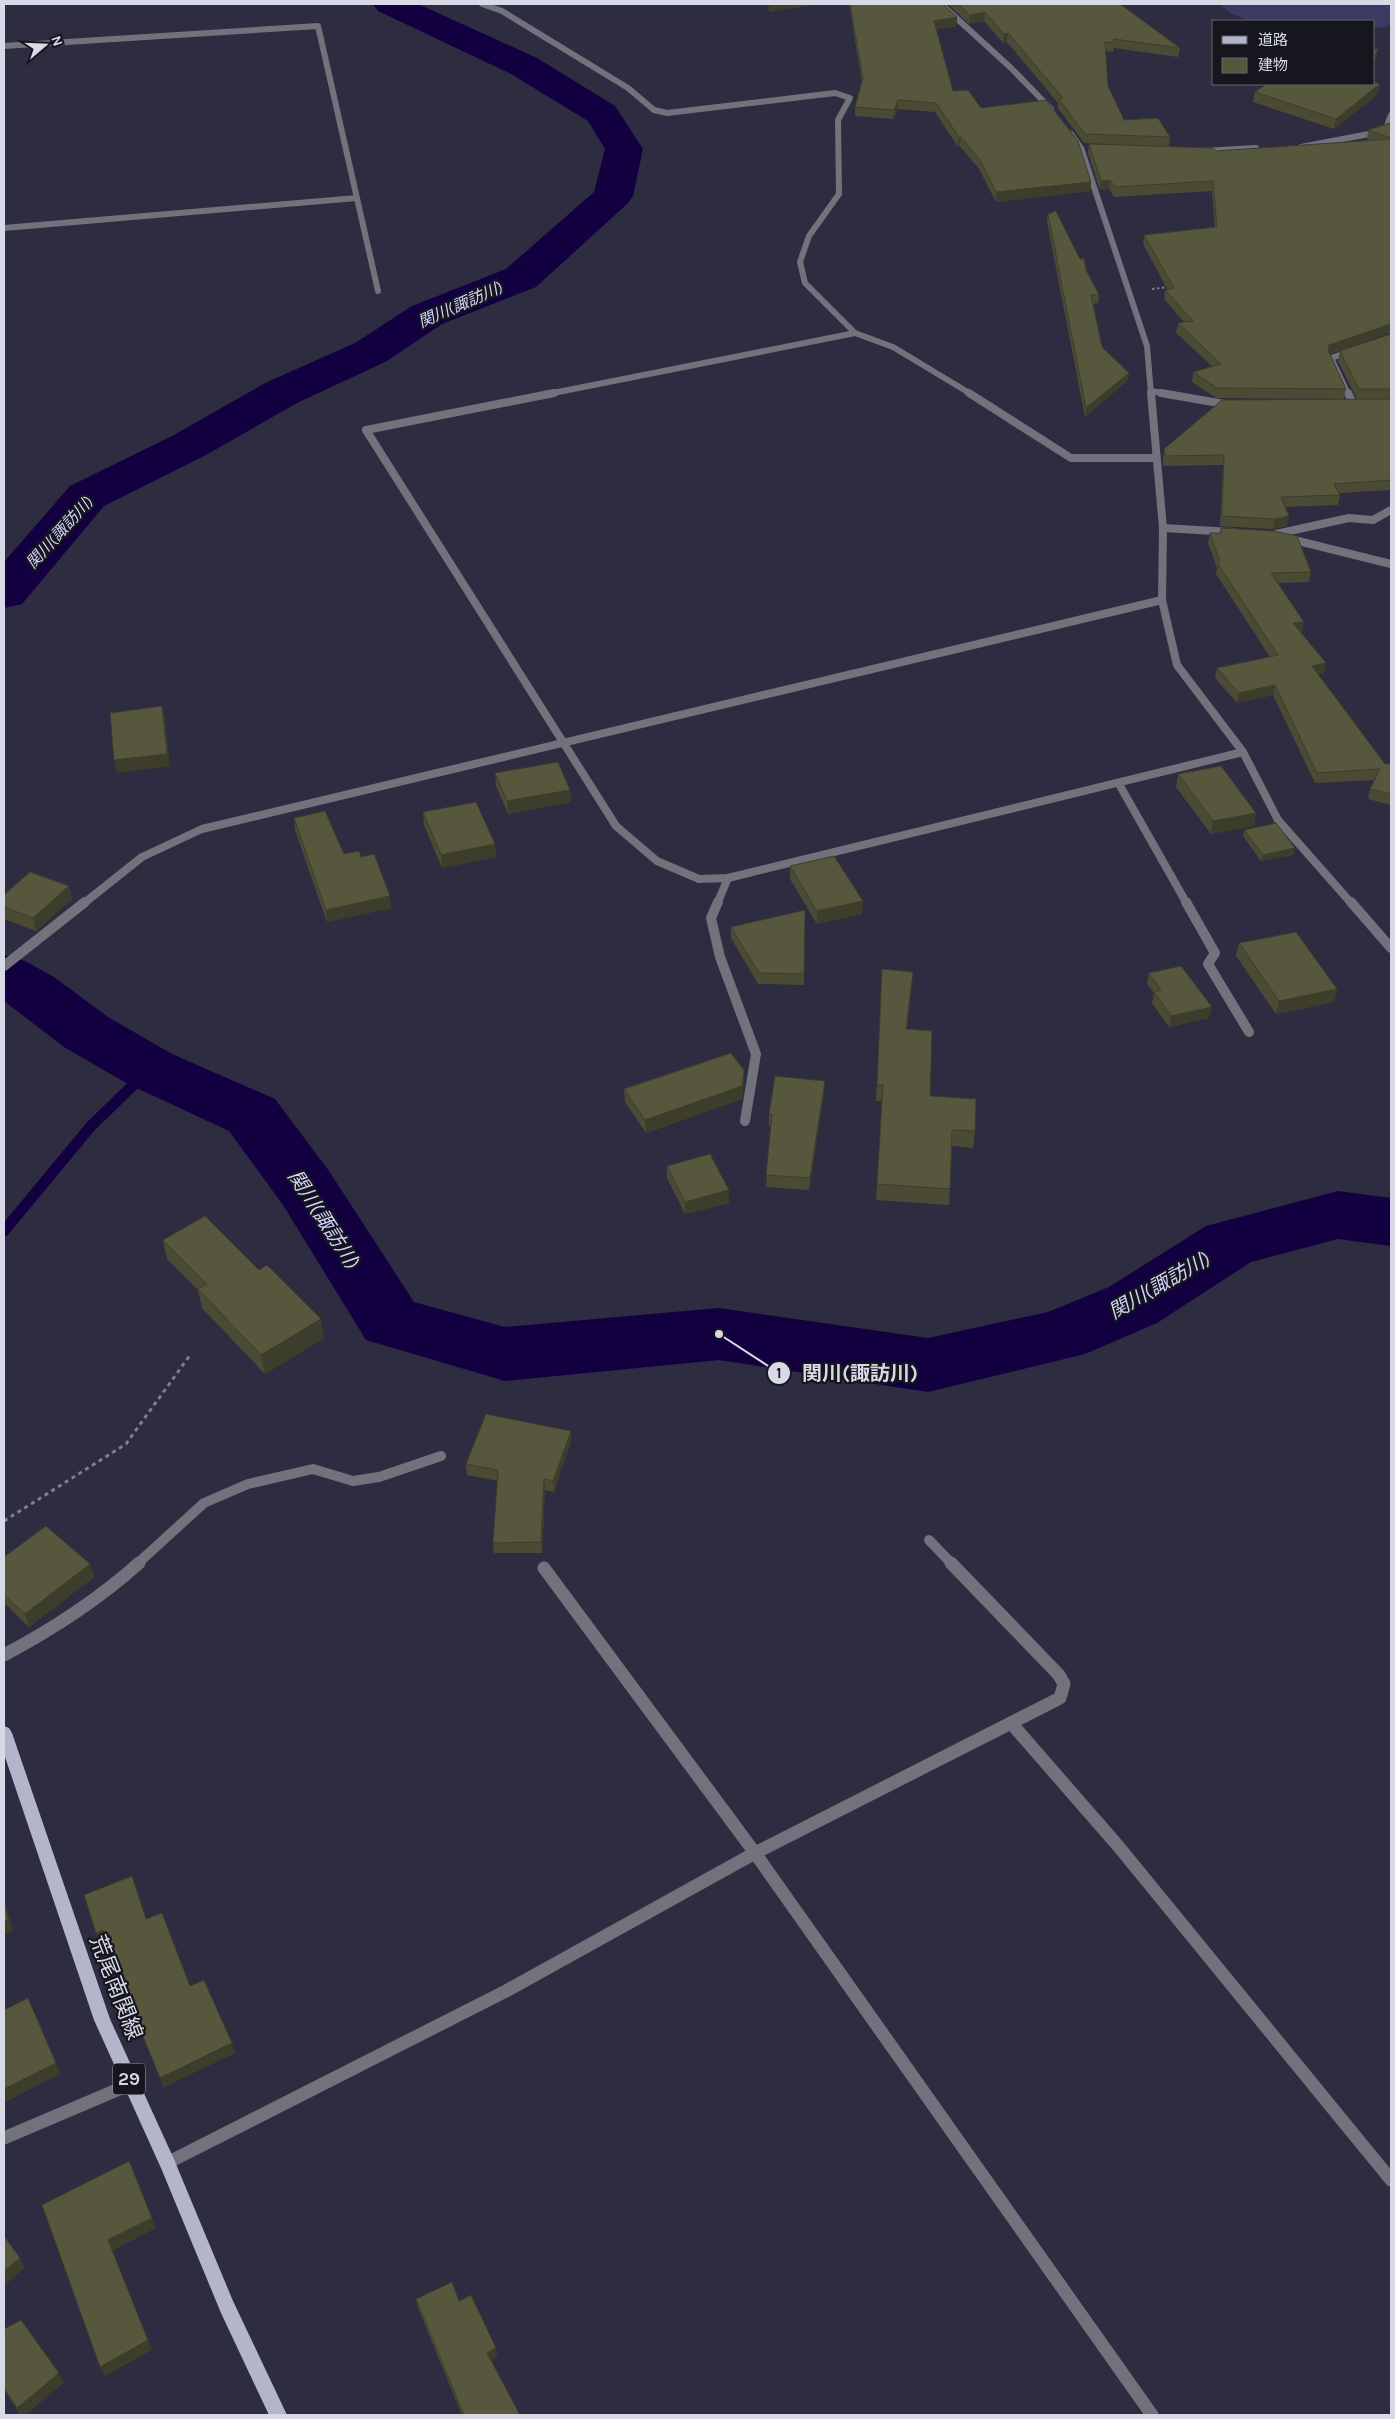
<svg xmlns="http://www.w3.org/2000/svg" width="1395" height="2419" viewBox="0 0 1395 2419" font-family="Karla,'Noto Sans JP',sans-serif">
<rect width="100%" height="100%" fill="#2d2c41"/>
<!-- green -->
<path fill="#3c3a63" d="M 1219,4 L 1391,4 L 1391,24 L 1387,27 L 1374,28 L 1374,21 L 1248,21 L 1231,13 Z"/>
<g fill="none" stroke-linecap="round" stroke-linejoin="round">
<!-- stream -->
<path stroke="#130040" stroke-width="11" d="M 4,1231 L 91,1126 L 150,1069"/>
<!-- river -->
<path fill="#130040" fill-rule="evenodd" d="M 373,4 L 418,4 L 537,58 L 615,106 L 643,149 L 633,196 L 627,204 L 536,287 L 442,324 L 387,361 L 297,403 L 206,455 L 104,506 L 22,604 L 4,608 L 4,562 L 70,486 L 174,435 L 265,383 L 355,343 L 412,306 L 506,269 L 594,192 L 605,149 L 588,121 L 511,74 L 378,11 Z
M 4,955 L 25,961 L 54,977 L 108,1017 L 172,1054 L 275,1099 L 329,1171 L 414,1302 L 505,1327 L 719,1308 L 928,1338 L 1048,1312 L 1109,1287 L 1206,1226 L 1338,1191 L 1391,1198 L 1391,1246 L 1338,1239 L 1251,1262 L 1157,1323 L 1085,1354 L 928,1392 L 719,1360 L 505,1381 L 366,1340 L 283,1205 L 229,1131 L 128,1084 L 64,1047 L 4,1001 Z"/>
<!-- path-far1 -->
<path stroke="#7e7e90" stroke-width="2" stroke-dasharray="2.5 2.5" stroke-linecap="butt" d="M 1152,289 L 1169,287"/>
<!-- path -->
<path stroke="#7e7e90" stroke-width="3" stroke-dasharray="4 4" stroke-linecap="butt" d="M 4,1521 L 126,1444 L 190,1355"/>
<!-- street-far3 -->
<path stroke="#72727d" stroke-width="6" d="M 482,4 L 502,11 L 628,88 L 654,110 L 667,113 L 835,93 L 850,98 L 838,120 L 839,194 L 809,236 L 800,262 L 805,283 L 855,333 L 893,347 L 971,394
M 941,4 L 1011,68 L 1051,109
M 4,46 L 318,26 L 378,291
M 1071,134 L 1081,148 L 1147,346 L 1151,394
M 1301,147 L 1374,133 L 1386,128 L 1391,115
M 1203,151 L 1256,148
M 4,228 L 357,198
M 1151,391 L 1168,394
M 548,394 L 855,333
M 1348,394 L 1331,358 L 1352,351"/>
<!-- street-far2 -->
<path stroke="#72727d" stroke-width="8" d="M 554,393 L 366,430 L 616,826 L 657,861 L 699,879 L 728,878 L 1243,752
M 969,393 L 1071,458 L 1156,458
M 1151,393 L 1163,528 L 1162,600 L 1177,665 L 1243,752 L 1278,820 L 1352,904
M 1161,393 L 1230,405
M 1348,393 L 1353,404
M 1163,528 L 1232,532
M 1276,534 L 1349,518 L 1373,520 L 1391,510
M 1286,538 L 1391,564
M 1119,784 L 1187,904
M 83,904 L 142,857 L 202,829 L 1162,600
M 717,904 L 728,878"/>
<!-- street-far1 -->
<path stroke="#72727d" stroke-width="10" d="M 718,902 L 711,918 L 720,957 L 756,1054 L 745,1121
M 1186,902 L 1215,953 L 1208,964 L 1249,1032
M 1351,902 L 1391,948
M 4,966 L 85,902
M 929,1540 L 952,1564
M 137,1564 L 204,1503 L 248,1484 L 313,1469 L 353,1481 L 379,1477 L 441,1456"/>
<!-- street -->
<path stroke="#72727d" stroke-width="13" d="M 544,1568 L 755,1853 L 1152,2415
M 4,1655 C 53,1629 98,1600 139,1563
M 1011,1723 L 1119,1847 L 1391,2180
M 4,2138 L 131,2084
M 167,2163 L 506,1991 L 755,1853 L 1060,1698 L 1064,1684 L 1059,1675 L 951,1563"/>
<!-- primary -->
<path fill="#b4b5cb" fill-rule="evenodd" d="M 4,1726 L 9,1728 L 12,1733 L 110,2019 L 173,2157 L 233,2301 L 287,2415 L 269,2415 L 221,2313 L 161,2168 L 94,2020 L 4,1754 Z"/>
</g>
<!-- wall -->
<path fill="#4b4b35" d="M 849,4 L 943,4 L 957,17 L 957,26 L 936,29 L 953,91 L 981,108 L 1091,182 L 1090,191 L 996,202 L 979,169 L 960,146 L 958,147 L 935,112 L 898,109 L 893,119 L 855,116 L 855,107 L 862,82 Z
M 948,4 L 1120,4 L 1180,48 L 1178,57 L 1114,48 L 1113,52 L 1105,51 L 1108,86 L 1124,120 L 1170,137 L 1169,146 L 1216,151 L 1371,141 L 1367,139 L 1368,130 L 1391,122 L 1391,399 L 1357,399 L 1338,361 L 1340,351 L 1391,334 L 1389,333 L 1330,354 L 1346,389 L 1344,399 L 1216,398 L 1192,382 L 1193,372 L 1212,366 L 1176,333 L 1178,323 L 1184,322 L 1164,299 L 1165,290 L 1167,289 L 1143,244 L 1144,235 L 1215,227 L 1212,191 L 1114,197 L 1109,189 L 1100,190 L 1088,153 L 1089,144 L 1148,146 L 1084,143 L 1058,108 L 1058,103 L 1007,42 L 1003,43 L 984,21 L 969,24 Z
M 1255,92 L 1378,94 L 1334,129 L 1253,102 Z
M 1048,214 L 1086,270 L 1099,295 L 1098,303 L 1093,304 L 1102,347 L 1129,373 L 1127,381 L 1085,417 L 1047,222 Z
M 1391,399 L 1391,490 L 1339,493 L 1340,495 L 1338,505 L 1285,507 L 1289,516 L 1287,526 L 1273,529 L 1220,526 L 1223,465 L 1163,466 L 1163,459 L 1164,449 Z
M 1221,528 L 1311,572 L 1309,582 L 1278,583 L 1302,632 L 1300,632 L 1326,663 L 1324,673 L 1318,674 L 1385,764 L 1391,764 L 1391,805 L 1368,799 L 1370,789 L 1375,780 L 1315,783 L 1273,695 L 1237,703 L 1215,678 L 1217,668 L 1270,657 L 1216,574 L 1217,568 L 1208,543 L 1210,533 L 1220,533 Z
M 495,773 L 570,790 L 571,802 L 508,814 L 496,786 Z
M 1178,774 L 1256,813 L 1254,826 L 1211,834 L 1176,787 Z
M 423,812 L 495,844 L 496,857 L 442,868 L 424,825 Z
M 294,818 L 344,854 L 361,857 L 391,908 L 327,922 L 295,830 Z
M 1244,830 L 1293,855 L 1261,861 L 1243,836 Z
M 790,866 L 863,901 L 862,914 L 817,924 L 790,879 Z
M 69,886 L 72,899 L 36,931 L 4,919 L 4,895 Z
M 805,910 L 804,985 L 758,984 L 731,938 L 731,927 Z
M 1239,943 L 1337,989 L 1334,1002 L 1276,1014 L 1236,956 Z
M 882,969 L 913,972 L 907,1029 L 930,1096 L 975,1131 L 973,1148 L 952,1146 L 950,1189 L 949,1205 L 876,1200 L 882,1101 L 876,1101 Z
M 1149,973 L 1209,1018 L 1169,1027 L 1152,1003 L 1154,993 L 1147,984 Z
M 744,1083 L 742,1099 L 646,1133 L 625,1102 L 624,1089 Z
M 824,1093 L 809,1190 L 766,1187 L 771,1126 L 769,1126 L 769,1114 Z
M 667,1166 L 729,1203 L 685,1214 L 667,1178 Z
M 163,1240 L 324,1338 L 265,1374 L 202,1308 L 198,1290 L 167,1259 Z
M 571,1442 L 554,1492 L 545,1490 L 542,1553 L 494,1553 L 493,1543 L 498,1481 L 467,1475 L 466,1464 Z
M 4,1557 L 90,1564 L 94,1577 L 29,1627 L 4,1603 Z
M 416,2299 L 459,2301 L 496,2348 L 497,2356 L 491,2360 L 520,2415 L 462,2415 L 418,2308 Z
M 4,2329 L 64,2382 L 25,2415 L 21,2415 L 4,2390 Z"/>
<!-- shaded-wall -->
<path fill="#3d3d2b" d="M 769,4 L 822,4 L 769,12 Z
M 985,12 L 984,21 L 969,24 L 970,15 Z
M 957,17 L 957,26 L 933,30 L 934,21 Z
M 1008,33 L 1007,42 L 1003,43 L 1004,34 Z
M 1378,49 L 1376,59 L 1374,63 L 1374,58 Z
M 1380,84 L 1378,94 L 1334,129 L 1336,119 Z
M 898,100 L 898,109 L 893,119 L 894,110 Z
M 959,137 L 961,137 L 960,146 L 958,147 Z
M 1110,180 L 1109,189 L 1100,190 L 1101,181 Z
M 1091,182 L 1090,191 L 996,202 L 996,192 Z
M 1391,324 L 1389,333 L 1328,354 L 1329,345 Z
M 1129,373 L 1127,381 L 1085,417 L 1086,408 Z
M 1289,516 L 1287,526 L 1273,529 L 1275,519 Z
M 1304,622 L 1302,632 L 1291,633 L 1293,623 Z
M 1326,663 L 1324,673 L 1310,676 L 1312,666 Z
M 1275,685 L 1273,695 L 1237,703 L 1239,693 Z
M 162,706 L 165,719 L 170,766 L 117,773 L 114,760 Z
M 570,790 L 571,802 L 508,814 L 507,801 Z
M 1256,813 L 1254,826 L 1211,834 L 1213,821 Z
M 495,844 L 496,857 L 442,868 L 441,855 Z
M 1295,848 L 1293,855 L 1261,861 L 1263,855 Z
M 69,886 L 72,899 L 36,931 L 33,918 Z
M 390,896 L 391,908 L 327,922 L 326,910 Z
M 863,901 L 862,914 L 817,924 L 817,911 Z
M 913,972 L 912,988 L 904,1045 L 906,1029 Z
M 1337,989 L 1334,1002 L 1276,1014 L 1279,1001 Z
M 1212,1007 L 1209,1018 L 1169,1027 L 1171,1016 Z
M 744,1070 L 744,1083 L 742,1099 L 646,1133 L 645,1120 Z
M 825,1081 L 824,1093 L 809,1190 L 810,1178 Z
M 729,1190 L 729,1203 L 685,1214 L 685,1202 Z
M 321,1319 L 324,1338 L 265,1374 L 261,1355 Z
M 571,1431 L 571,1442 L 554,1492 L 553,1481 Z
M 544,1479 L 545,1490 L 542,1553 L 541,1542 Z
M 90,1564 L 94,1577 L 29,1627 L 25,1614 Z
M 4,1898 L 13,1931 L 4,1935 Z
M 103,1930 L 107,1941 L 100,1943 L 96,1933 Z
M 232,2043 L 235,2053 L 163,2088 L 160,2078 Z
M 56,2063 L 60,2074 L 4,2103 L 4,2089 Z
M 129,2161 L 156,2228 L 112,2251 L 152,2350 L 105,2376 L 100,2367 L 108,2240 Z
M 20,2258 L 25,2268 L 4,2286 L 4,2271 Z
M 496,2348 L 497,2356 L 489,2361 L 487,2353 Z
M 59,2373 L 64,2382 L 25,2415 L 22,2415 L 17,2408 Z"/>
<!-- building -->
<path fill="#57573e" stroke="#3d3d2b" d="M 850,4 L 943,4 L 957,17 L 934,21 L 953,91 L 968,90 L 981,108 L 1046,100 L 1078,141 L 1091,182 L 996,192 L 980,160 L 961,137 L 959,137 L 936,103 L 898,100 L 894,110 L 855,107 L 863,78 Z
M 958,4 L 1120,4 L 1180,48 L 1114,39 L 1114,43 L 1105,42 L 1108,86 L 1124,120 L 1158,118 L 1170,137 L 1085,134 L 1059,99 L 1063,98 L 1008,33 L 1004,34 L 985,12 L 970,15 Z
M 1374,49 L 1378,49 L 1374,58 Z
M 1374,82 L 1380,84 L 1336,119 L 1255,92 L 1267,84 L 1374,84 Z
M 1391,122 L 1391,138 L 1368,130 L 1391,123 Z
M 1391,139 L 1391,324 L 1329,345 L 1328,350 L 1346,389 L 1217,388 L 1193,372 L 1221,364 L 1178,323 L 1193,321 L 1165,290 L 1174,288 L 1144,235 L 1217,227 L 1213,181 L 1115,187 L 1110,180 L 1101,181 L 1089,144 L 1213,148 L 1216,151 Z
M 1056,211 L 1080,259 L 1084,258 L 1086,270 L 1099,295 L 1091,295 L 1102,347 L 1129,373 L 1086,408 L 1048,214 Z
M 1391,334 L 1391,389 L 1359,389 L 1340,351 Z
M 1391,399 L 1391,480 L 1334,484 L 1340,495 L 1281,497 L 1289,516 L 1275,519 L 1222,516 L 1224,455 L 1165,456 L 1164,449 L 1222,400 Z
M 1221,528 L 1274,531 L 1297,536 L 1311,572 L 1271,573 L 1304,622 L 1293,623 L 1326,663 L 1312,666 L 1385,764 L 1391,764 L 1391,794 L 1370,789 L 1380,769 L 1317,773 L 1275,685 L 1239,693 L 1217,668 L 1278,655 L 1218,564 L 1220,562 L 1210,533 L 1221,533 Z
M 162,706 L 167,754 L 114,760 L 110,713 Z
M 558,762 L 570,790 L 507,801 L 495,773 Z
M 1221,766 L 1256,813 L 1213,821 L 1178,774 Z
M 476,802 L 495,844 L 441,855 L 423,812 Z
M 325,811 L 344,854 L 359,851 L 361,857 L 374,854 L 390,896 L 326,910 L 294,818 Z
M 1276,823 L 1295,848 L 1263,855 L 1244,830 Z
M 834,856 L 863,901 L 817,911 L 790,866 Z
M 30,872 L 69,886 L 33,918 L 4,907 L 4,895 Z
M 805,910 L 804,974 L 759,973 L 731,927 Z
M 1296,932 L 1337,989 L 1279,1001 L 1239,943 Z
M 1181,966 L 1212,1007 L 1171,1016 L 1154,992 L 1161,990 L 1149,973 Z
M 882,969 L 913,972 L 906,1029 L 932,1031 L 930,1096 L 976,1099 L 975,1131 L 952,1130 L 950,1189 L 877,1184 L 883,1085 L 877,1085 Z
M 731,1053 L 744,1070 L 742,1086 L 645,1120 L 624,1089 Z
M 775,1076 L 825,1081 L 810,1178 L 766,1175 L 772,1114 L 769,1114 Z
M 710,1154 L 729,1190 L 685,1202 L 667,1166 Z
M 205,1216 L 259,1270 L 267,1265 L 321,1319 L 261,1355 L 198,1289 L 207,1284 L 163,1240 Z
M 486,1414 L 571,1431 L 553,1481 L 544,1479 L 541,1542 L 493,1543 L 498,1470 L 466,1464 Z
M 46,1526 L 90,1564 L 25,1614 L 4,1595 L 4,1557 Z
M 132,1876 L 146,1919 L 162,1913 L 190,1986 L 204,1980 L 232,2043 L 160,2078 L 129,2002 L 103,1930 L 96,1933 L 84,1895 Z
M 4,1904 L 8,1920 L 4,1922 Z
M 28,1998 L 56,2063 L 4,2089 L 4,2010 Z
M 129,2161 L 152,2218 L 108,2240 L 148,2340 L 100,2367 L 42,2205 Z
M 4,2236 L 20,2258 L 4,2271 Z
M 452,2282 L 459,2301 L 471,2295 L 496,2348 L 487,2353 L 520,2415 L 464,2415 L 416,2299 Z
M 21,2320 L 59,2373 L 17,2408 L 4,2388 L 4,2329 Z"/>
<g text-anchor="middle" stroke-width="4.5" stroke-linejoin="round" paint-order="stroke">
<!-- far-water labels -->
<g font-size="16" font-style="italic" fill="#d3d3fc" stroke="#16161f">
<text transform="translate(460 304) rotate(-24)" y="6">関川(諏訪川)</text>
<text transform="translate(59 532) rotate(-48)" y="6">関川(諏訪川)</text>
</g>
<!-- shield labels -->
<rect fill="#16161f" stroke="#9e9eab" stroke-width="1" x="113" y="2063.5" width="32" height="31" rx="4"/>
<g font-size="18" font-weight="bold" fill="#d8d9e7">
<text x="129" y="2085">29</text>
</g>
<!-- water labels -->
<g font-size="20" font-style="italic" fill="#d3d3fc" stroke="#16161f">
<text transform="translate(324 1219) rotate(57)" y="7">関川(諏訪川)</text>
<text transform="translate(1159 1285) rotate(-30)" y="7">関川(諏訪川)</text>
</g>
<!-- near-street labels -->
<g font-size="22" fill="#d8d9e7" stroke="#16161f">
<text transform="translate(117 1987) rotate(69)" y="8">荒尾南関線</text>
</g>
</g>
<!-- callouts -->
<path fill="none" stroke="#d8d9e7" stroke-width="2" d="M719 1334L779 1373"/>
<g fill="#d8d9e7" stroke="#16161f" stroke-width="2">
<circle cx="719" cy="1334" r="5"/>
<circle cx="779" cy="1373" r="12"/>
</g>
<g font-size="15" text-anchor="middle" font-weight="bold" fill="#111">
<text x="779" y="1378">1</text>
</g>
<g font-size="20" text-anchor="middle" font-weight="bold" fill="#d8d9e7" stroke="#16161f" stroke-width="4.5" stroke-linejoin="round" paint-order="stroke">
<text x="860" y="1380">関川(諏訪川)</text>
</g>
<!-- border -->
<rect width="1395" height="2419" fill="none" stroke="#d8d9e7" stroke-width="10"/>
<!-- legend -->
<rect x="1212" y="20" width="162" height="65" fill="#16161f" stroke="#64646f"/>
<rect x="1222" y="36" width="25" height="8" fill="#b4b5cb" stroke="#64646f"/>
<text x="1258" y="45" font-size="15" fill="#d8d9e7">道路</text>
<rect x="1222" y="58" width="25" height="15" fill="#57573e" stroke="#64646f"/>
<text x="1258" y="70" font-size="15" fill="#d8d9e7">建物</text>
<!-- north arrow -->
<g transform="translate(45 45) rotate(71)" stroke="#16161f" stroke-width="4" paint-order="stroke">
<path d="M0-4L9 19L0 12L-9 19Z" fill="#d8d9e7"/>
<text y="-8" font-size="14" font-weight="bold" text-anchor="middle" fill="#d8d9e7">N</text>
</g>
</svg>
